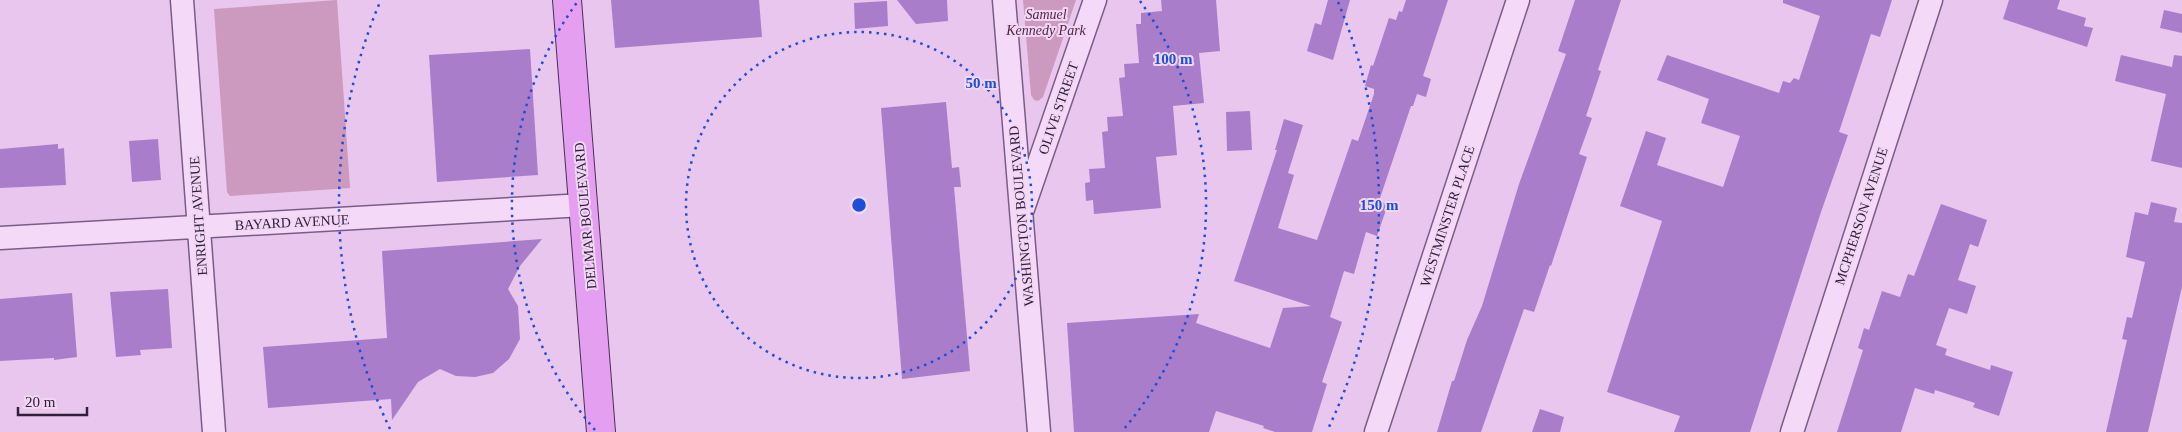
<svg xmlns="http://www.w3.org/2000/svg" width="2182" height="432" viewBox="0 0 2182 432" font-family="'Times New Roman',serif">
<rect width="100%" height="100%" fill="#e8c6ee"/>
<!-- green -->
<path fill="#cc9abe" d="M 337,0 L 350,188 L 230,196 L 227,192 L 214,9 Z
M 1023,0 L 1076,0 L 1043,97 L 1038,101 L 1034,100 L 1031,95 Z"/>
<!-- building -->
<path fill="#aa7dcb" d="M 611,0 L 759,0 L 762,37 L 615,48 Z
M 897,0 L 947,0 L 948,21 L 916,24 Z
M 1161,0 L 1216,0 L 1220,51 L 1199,53 L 1204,103 L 1173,106 L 1177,155 L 1156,157 L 1161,208 L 1094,214 L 1093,200 L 1086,201 L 1085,183 L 1090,182 L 1089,169 L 1105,168 L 1102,132 L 1108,131 L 1107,117 L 1123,116 L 1119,78 L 1125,77 L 1124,64 L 1139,63 L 1136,24 L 1141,24 L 1141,13 L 1162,11 Z
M 1328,0 L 1350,0 L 1333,60 L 1307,51 L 1315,23 L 1321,25 Z
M 1406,0 L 1448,0 L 1423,76 L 1431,79 L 1426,97 L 1417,94 L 1413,106 L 1411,106 L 1379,201 L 1388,204 L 1377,236 L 1366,232 L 1354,274 L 1344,271 L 1330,317 L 1342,322 L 1322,382 L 1327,384 L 1312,432 L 1275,432 L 1263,428 L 1264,426 L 1216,411 L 1209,432 L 1074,432 L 1067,323 L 1199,314 L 1196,323 L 1270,348 L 1283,308 L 1311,306 L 1234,281 L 1277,150 L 1275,150 L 1284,119 L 1303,125 L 1288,173 L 1294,175 L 1278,228 L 1317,240 L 1352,139 L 1358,141 L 1374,94 L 1374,89 L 1365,86 L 1371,65 L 1373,66 L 1389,18 L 1396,20 L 1399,11 L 1402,12 Z
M 1575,0 L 1621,0 L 1598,70 L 1601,71 L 1586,116 L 1592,118 L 1579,154 L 1587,157 L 1551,266 L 1550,265 L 1534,312 L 1524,309 L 1481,432 L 1437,432 L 1452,381 L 1454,381 L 1467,340 L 1482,306 L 1519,184 L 1566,54 L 1558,51 Z
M 1783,0 L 1892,0 L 1880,37 L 1871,34 L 1839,132 L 1848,135 L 1821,212 L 1750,432 L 1674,432 L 1680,416 L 1607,392 L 1662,221 L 1620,206 L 1646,131 L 1666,138 L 1657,165 L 1723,187 L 1740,136 L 1701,123 L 1709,99 L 1657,80 L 1667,55 L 1779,93 L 1783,81 L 1790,83 L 1794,78 L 1799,80 L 1820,16 L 1783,3 Z
M 2009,0 L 2060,0 L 2057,9 L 2086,18 L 2084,26 L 2093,28 L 2087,47 L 2003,19 Z
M 887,1 L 888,26 L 855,29 L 854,3 Z
M 2164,10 L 2182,14 L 2182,33 L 2160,28 Z
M 530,49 L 538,175 L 437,182 L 429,55 Z
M 2121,55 L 2172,67 L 2174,55 L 2182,56 L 2182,168 L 2151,161 L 2166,94 L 2115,81 Z
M 946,102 L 952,168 L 959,167 L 961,187 L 954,187 L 970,371 L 902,379 L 881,108 Z
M 1250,111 L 1252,150 L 1227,151 L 1226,112 Z
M 158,139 L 161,180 L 132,182 L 129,141 Z
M 58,144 L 58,149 L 64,148 L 66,185 L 0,188 L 0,149 Z
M 2151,202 L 2177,208 L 2174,222 L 2182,223 L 2182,287 L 2148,432 L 2106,432 L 2127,340 L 2122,339 L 2127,317 L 2132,318 L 2145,262 L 2126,257 L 2135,212 L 2148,215 Z
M 1941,204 L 1987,220 L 1978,247 L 1970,244 L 1958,280 L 1976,286 L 1967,314 L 1949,308 L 1936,345 L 1947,349 L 1945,355 L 1990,370 L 1991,365 L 2013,372 L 1999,416 L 1973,407 L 1975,403 L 1935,390 L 1934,394 L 1915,388 L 1901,432 L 1837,432 L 1863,350 L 1858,348 L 1864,328 L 1869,330 L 1882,291 L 1900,297 L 1908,274 L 1914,276 Z
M 542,239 L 520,266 L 508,289 L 518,306 L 520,339 L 509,359 L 493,373 L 475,377 L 456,376 L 440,369 L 418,382 L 392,420 L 391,399 L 268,408 L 263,347 L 387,338 L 382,251 Z
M 168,289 L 172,348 L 140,350 L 141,355 L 116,357 L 110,292 Z
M 72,293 L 77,357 L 54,360 L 54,358 L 0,361 L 0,299 Z
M 1540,409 L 1564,417 L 1560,432 L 1532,432 Z"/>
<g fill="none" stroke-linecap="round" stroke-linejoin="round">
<!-- minor casing -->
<g stroke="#7b5c89" stroke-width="25">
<path id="minor" d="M 182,0 L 214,432
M 1004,0 L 1039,432
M 1023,209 L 1095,0
M 0,238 L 584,205
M 1376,432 L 1518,0
M 1792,432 L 1931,0"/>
</g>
<!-- major casing -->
<g stroke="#493057" stroke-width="30">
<path id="major" d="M 567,0 L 601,432"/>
</g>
<!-- minor -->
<use href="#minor" stroke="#f4daf8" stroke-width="22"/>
<!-- major -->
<use href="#major" stroke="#e49ff0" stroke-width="28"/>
</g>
<!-- distance rings -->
<g fill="none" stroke="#1d4ed8" stroke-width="2.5" stroke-dasharray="2.5 5">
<circle cx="859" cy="205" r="173"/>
<path d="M595 430A347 347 0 0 1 578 1M1140 1A347 347 0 0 1 1123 430"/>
<path d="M390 429A520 520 0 0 1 380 2M1338 2A520 520 0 0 1 1328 429"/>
</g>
<g text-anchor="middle" stroke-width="4" stroke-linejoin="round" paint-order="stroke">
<!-- park labels -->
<g font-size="14" font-style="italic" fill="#562642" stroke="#f1d6f5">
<text x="1046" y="19">Samuel<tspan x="1046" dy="16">Kennedy Park</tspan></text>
</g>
<!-- street labels -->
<g font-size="14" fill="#302039" stroke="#f1d6f5">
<text transform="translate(1058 108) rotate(-71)" y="5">OLIVE STREET</text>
<text transform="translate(198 216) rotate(-94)" y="5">ENRIGHT AVENUE</text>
<text transform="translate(585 216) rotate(-95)" y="5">DELMAR BOULEVARD</text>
<text transform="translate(1021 216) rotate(-95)" y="5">WASHINGTON BOULEVARD</text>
<text transform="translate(1447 216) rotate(-72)" y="5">WESTMINSTER PLACE</text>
<text transform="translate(1861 216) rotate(-72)" y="5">MCPHERSON AVENUE</text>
<text transform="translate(292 222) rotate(-3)" y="5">BAYARD AVENUE</text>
</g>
</g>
<circle cx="859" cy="205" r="8" fill="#1d4ed8" stroke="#f1d6f5" stroke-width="2.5"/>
<g font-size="15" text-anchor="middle" font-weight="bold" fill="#1d4ed8" stroke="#f1d6f5" stroke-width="4" stroke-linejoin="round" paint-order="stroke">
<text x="1173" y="64">100 m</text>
<text x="981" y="88">50 m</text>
<text x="1379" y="210">150 m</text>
</g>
<!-- scale -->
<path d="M18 407v8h69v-8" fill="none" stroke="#302039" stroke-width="2.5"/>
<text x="25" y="407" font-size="15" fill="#302039" stroke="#f1d6f5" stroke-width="4" paint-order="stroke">20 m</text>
</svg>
